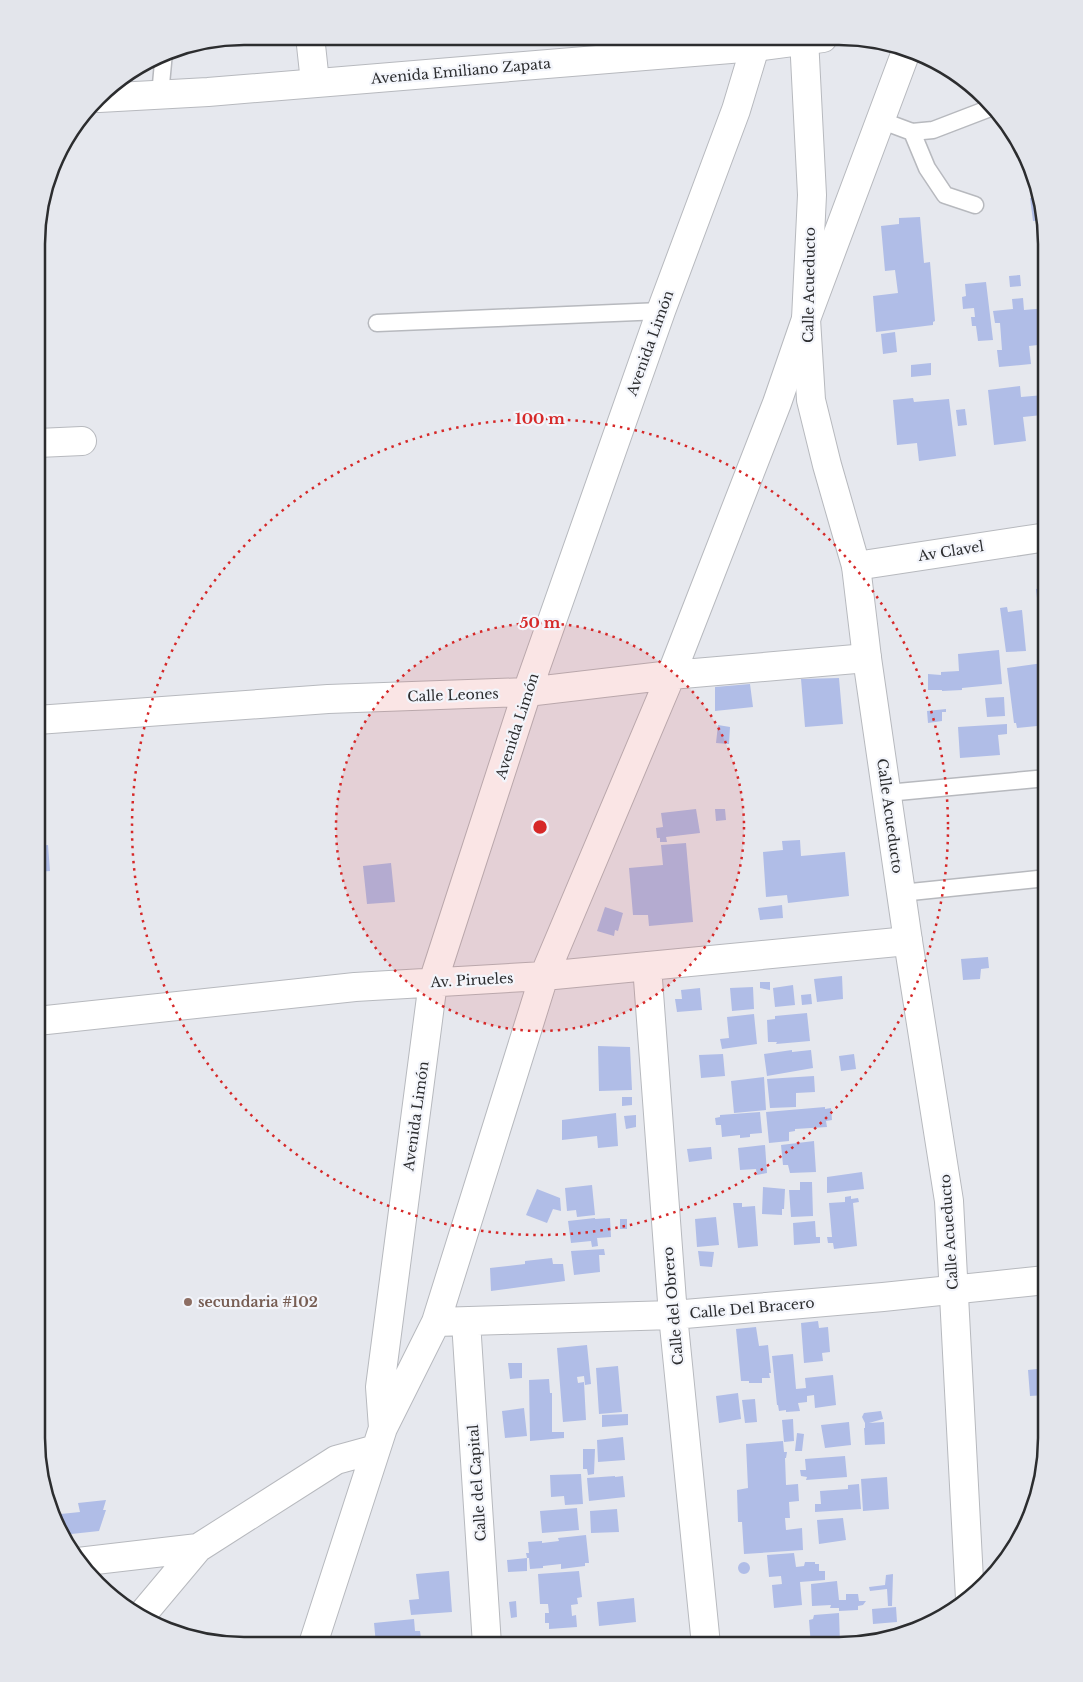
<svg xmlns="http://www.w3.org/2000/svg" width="1083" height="1682" viewBox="0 0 1083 1682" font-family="'Libre Baskerville',serif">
<rect width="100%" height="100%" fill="#e6e8ee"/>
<!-- building -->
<path fill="#b0bde7" d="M 1030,198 L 1038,198 L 1042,220 L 1033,221 Z
M 920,217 L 924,263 L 930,262 L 935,321 L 933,322 L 933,325 L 876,332 L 873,296 L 898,293 L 895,270 L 885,271 L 881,226 L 899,224 L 899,218 Z
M 1020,275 L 1021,286 L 1010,287 L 1009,276 Z
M 986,282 L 993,340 L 978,341 L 976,326 L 972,326 L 971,317 L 975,317 L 974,308 L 963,309 L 962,297 L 966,296 L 965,284 Z
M 1023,298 L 1024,310 L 1047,308 L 1047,344 L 1029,346 L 1031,364 L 999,367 L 997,350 L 1002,350 L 1000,323 L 995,323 L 993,311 L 1013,309 L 1012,299 Z
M 895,332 L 897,352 L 883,354 L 881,334 Z
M 931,363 L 931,375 L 911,377 L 911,365 Z
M 1020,386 L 1021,397 L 1044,395 L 1045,402 L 1047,402 L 1047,424 L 1043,424 L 1042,415 L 1023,417 L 1026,441 L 994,445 L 988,390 Z
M 913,398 L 914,402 L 949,399 L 956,456 L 919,461 L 917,443 L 897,445 L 893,400 Z
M 965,409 L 967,425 L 958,426 L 956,410 Z
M 1047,587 L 1047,642 L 1042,642 L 1036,589 Z
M 1007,607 L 1008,612 L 1022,610 L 1026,651 L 1006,652 L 1000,608 Z
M 999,650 L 1002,684 L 962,688 L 962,690 L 942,691 L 942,690 L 928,690 L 928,674 L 941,675 L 941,672 L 959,671 L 958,654 Z
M 1043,663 L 1047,692 L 1047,725 L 1017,728 L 1016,723 L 1014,723 L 1007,668 Z
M 839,678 L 843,724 L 805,727 L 801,679 Z
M 750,684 L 753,707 L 715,711 L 715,687 Z
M 1004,697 L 1005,716 L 987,717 L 985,698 Z
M 946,709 L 946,712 L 942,712 L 942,721 L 928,723 L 927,711 Z
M 1007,724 L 1007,734 L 998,735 L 1000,755 L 960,758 L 958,727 Z
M 718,725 L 730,727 L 729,744 L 716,743 Z
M 37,781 L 38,781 L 44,835 L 37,836 Z
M 696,809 L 700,833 L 666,837 L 667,842 L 660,842 L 660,838 L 657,838 L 656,828 L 663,827 L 661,813 Z
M 715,809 L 725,809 L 726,820 L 716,821 Z
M 800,840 L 801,856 L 845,852 L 849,896 L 788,903 L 787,895 L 766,897 L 763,852 L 783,850 L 782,841 Z
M 686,843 L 693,922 L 649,926 L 648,915 L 633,915 L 629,868 L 663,865 L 661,845 Z
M 48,845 L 50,871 L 37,872 L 37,846 Z
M 391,863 L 395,902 L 367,904 L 363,866 Z
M 782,905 L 783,918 L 760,920 L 758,908 Z
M 605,907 L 623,913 L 618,931 L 615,930 L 614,936 L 597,931 Z
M 988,957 L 989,968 L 981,969 L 980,979 L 963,980 L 961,959 Z
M 842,976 L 843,999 L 817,1002 L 814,979 Z
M 760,982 L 770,982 L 770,990 L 760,988 Z
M 793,985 L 795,1005 L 775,1007 L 773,988 Z
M 753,987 L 754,1009 L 732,1011 L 730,988 Z
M 700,988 L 702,1010 L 677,1012 L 675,999 L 682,999 L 681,990 Z
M 811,994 L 812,1004 L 802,1005 L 801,995 Z
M 807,1013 L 810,1041 L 776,1044 L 777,1042 L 768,1042 L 767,1020 L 775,1019 L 775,1016 Z
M 754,1014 L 757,1044 L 722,1049 L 720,1039 L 729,1038 L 727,1017 Z
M 598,1046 L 630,1047 L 632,1090 L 599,1091 Z
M 792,1050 L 792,1052 L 811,1050 L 813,1068 L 767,1076 L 764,1054 Z
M 723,1054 L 725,1076 L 701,1078 L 699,1055 Z
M 854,1054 L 856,1069 L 841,1071 L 839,1056 Z
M 814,1076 L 815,1092 L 796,1093 L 796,1107 L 770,1108 L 767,1079 Z
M 764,1077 L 766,1110 L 734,1113 L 731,1081 Z
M 622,1097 L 632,1097 L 632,1105 L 622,1106 Z
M 825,1107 L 825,1109 L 831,1108 L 832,1120 L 826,1121 L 827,1127 L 795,1129 L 795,1131 L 789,1132 L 789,1141 L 769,1143 L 766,1112 Z
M 760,1112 L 762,1133 L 750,1134 L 750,1137 L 740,1138 L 740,1135 L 722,1137 L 721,1125 L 716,1125 L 715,1118 L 720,1117 L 720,1115 Z
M 616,1113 L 618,1146 L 598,1148 L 597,1136 L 562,1140 L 562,1120 Z
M 636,1115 L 636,1127 L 626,1129 L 624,1116 Z
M 814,1141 L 816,1172 L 790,1173 L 788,1165 L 783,1165 L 781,1145 Z
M 765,1145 L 767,1173 L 757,1175 L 756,1169 L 740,1170 L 738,1148 Z
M 711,1147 L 712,1159 L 689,1162 L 687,1149 Z
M 862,1172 L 864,1189 L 827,1193 L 827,1177 Z
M 800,1182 L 812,1182 L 813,1216 L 791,1217 L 789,1190 L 800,1190 Z
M 592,1185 L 595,1215 L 577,1217 L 576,1210 L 567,1211 L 565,1188 Z
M 763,1187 L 785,1189 L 784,1209 L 782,1209 L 782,1215 L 762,1214 Z
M 537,1189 L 560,1198 L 561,1211 L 553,1209 L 547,1223 L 526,1215 Z
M 851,1196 L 851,1199 L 858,1198 L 859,1202 L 853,1203 L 857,1246 L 834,1249 L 833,1243 L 828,1243 L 827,1237 L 832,1237 L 829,1203 L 845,1202 L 845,1197 Z
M 733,1203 L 742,1203 L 742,1207 L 755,1206 L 758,1246 L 738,1248 Z
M 716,1217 L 719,1245 L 697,1247 L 695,1219 Z
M 595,1218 L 595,1219 L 610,1218 L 611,1237 L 597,1238 L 598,1246 L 592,1247 L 591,1241 L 571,1243 L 568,1221 Z
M 620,1219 L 627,1219 L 627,1229 L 620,1229 Z
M 815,1221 L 816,1237 L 820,1237 L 820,1243 L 794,1245 L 793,1223 Z
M 604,1249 L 605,1255 L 599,1255 L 600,1272 L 574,1275 L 571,1251 Z
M 698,1251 L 714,1252 L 712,1267 L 700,1266 Z
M 552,1258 L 553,1264 L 563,1264 L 565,1281 L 491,1291 L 490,1268 L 525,1264 L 525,1261 Z
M 818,1321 L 819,1328 L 828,1327 L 830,1352 L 822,1353 L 823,1361 L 804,1363 L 801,1323 Z
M 756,1327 L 759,1346 L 768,1345 L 771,1373 L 769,1373 L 770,1378 L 762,1378 L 762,1383 L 749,1383 L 749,1381 L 741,1381 L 736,1329 Z
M 587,1345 L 591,1384 L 585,1385 L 584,1376 L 577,1377 L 578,1383 L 584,1382 L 586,1420 L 563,1422 L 557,1348 Z
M 793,1354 L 796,1389 L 806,1388 L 805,1378 L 833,1375 L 836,1405 L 815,1408 L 814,1395 L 807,1396 L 807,1402 L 798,1403 L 800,1411 L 786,1412 L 786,1410 L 779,1411 L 778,1405 L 777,1405 L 772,1356 Z
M 508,1363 L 522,1363 L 522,1378 L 510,1379 Z
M 618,1366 L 622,1412 L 599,1414 L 596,1368 Z
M 1046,1368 L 1046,1395 L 1030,1396 L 1028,1370 Z
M 549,1379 L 550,1393 L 552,1393 L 552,1432 L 564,1432 L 564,1438 L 530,1441 L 529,1380 Z
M 738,1393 L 741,1419 L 719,1423 L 716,1396 Z
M 755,1399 L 757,1422 L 745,1423 L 742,1400 Z
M 524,1408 L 527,1436 L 505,1438 L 502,1411 Z
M 881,1411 L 883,1419 L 869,1423 L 884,1422 L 885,1444 L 865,1445 L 864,1428 L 865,1428 L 865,1423 L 862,1417 L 864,1413 Z
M 628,1414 L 628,1425 L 602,1427 L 602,1415 Z
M 793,1419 L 794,1441 L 784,1442 L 782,1420 Z
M 849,1422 L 851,1445 L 825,1448 L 821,1425 Z
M 797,1433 L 804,1434 L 802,1451 L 795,1451 Z
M 623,1437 L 625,1460 L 598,1462 L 597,1440 Z
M 783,1441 L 784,1452 L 787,1452 L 786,1458 L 785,1458 L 786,1485 L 798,1484 L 799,1501 L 789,1502 L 790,1518 L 785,1518 L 786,1530 L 802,1528 L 803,1550 L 744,1554 L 742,1522 L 738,1522 L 737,1490 L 748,1488 L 746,1444 Z
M 583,1449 L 595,1449 L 594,1474 L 588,1475 L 587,1469 L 583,1469 Z
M 845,1456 L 847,1477 L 806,1480 L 807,1477 L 801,1476 L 800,1470 L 806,1470 L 805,1459 Z
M 581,1474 L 583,1504 L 565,1505 L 564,1496 L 551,1497 L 550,1475 Z
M 615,1476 L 615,1477 L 623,1476 L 625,1497 L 589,1501 L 587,1478 Z
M 887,1477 L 889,1509 L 863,1511 L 861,1479 Z
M 859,1484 L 861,1509 L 815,1512 L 815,1504 L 821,1504 L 820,1491 L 848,1489 L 848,1485 Z
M 106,1500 L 103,1510 L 106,1510 L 99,1531 L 62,1535 L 52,1518 L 51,1515 L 80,1512 L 78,1503 Z
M 577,1508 L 579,1530 L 542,1533 L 540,1511 Z
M 617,1509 L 619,1532 L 591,1533 L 590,1511 Z
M 843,1518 L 846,1540 L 819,1544 L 817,1520 Z
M 586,1535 L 589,1563 L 585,1563 L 585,1566 L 561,1569 L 561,1564 L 543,1566 L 543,1568 L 530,1569 L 529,1558 L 527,1558 L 526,1553 L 529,1553 L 528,1542 L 542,1541 L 542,1543 L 559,1541 L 558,1538 Z
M 794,1553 L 796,1567 L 804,1566 L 805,1562 L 815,1562 L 815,1564 L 819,1564 L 819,1571 L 825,1571 L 825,1580 L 800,1582 L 802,1605 L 774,1608 L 772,1585 L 782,1584 L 781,1576 L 769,1577 L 767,1555 Z
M 527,1558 L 527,1571 L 508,1572 L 507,1560 Z
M738 1568a6 6 0 1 1 12 0a6 6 0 1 1-12 0Z
M 449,1571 L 452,1612 L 411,1615 L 409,1600 L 419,1599 L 416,1574 Z
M 579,1571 L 582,1597 L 577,1598 L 578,1604 L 571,1605 L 572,1616 L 576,1615 L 577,1627 L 549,1629 L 549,1623 L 545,1623 L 545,1613 L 549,1613 L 548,1604 L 540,1604 L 538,1574 Z
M 893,1574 L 892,1606 L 888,1606 L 887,1589 L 870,1591 L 869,1587 L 885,1585 L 886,1575 Z
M 837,1581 L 839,1600 L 846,1600 L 846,1594 L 858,1594 L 859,1601 L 866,1601 L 863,1605 L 858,1606 L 858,1610 L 839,1611 L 839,1608 L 830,1608 L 831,1605 L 812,1606 L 811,1584 Z
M 634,1598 L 636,1622 L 599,1626 L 597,1602 Z
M 516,1601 L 517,1617 L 511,1618 L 509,1602 Z
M 896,1607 L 897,1622 L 873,1624 L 872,1609 Z
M 839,1613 L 840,1644 L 811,1646 L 809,1620 L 813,1619 L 814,1615 Z
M 414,1619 L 415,1631 L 420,1631 L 421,1638 L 376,1644 L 374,1623 Z"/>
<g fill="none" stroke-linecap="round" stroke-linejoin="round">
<!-- service casing -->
<g stroke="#b7b9be" stroke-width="19">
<path id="service" d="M 160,95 L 164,52
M 880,120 L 912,132 L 933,130 L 993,107
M 912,132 L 927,168 L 945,195 L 975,205
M 377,323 L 661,311
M 887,793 L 1047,778
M 901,893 L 1047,878"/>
</g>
<!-- minor casing -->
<g stroke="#b7b9be" stroke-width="30">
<path id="minor" d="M 310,36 L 315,82
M 38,443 L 82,441
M 856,566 L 1047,537
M 37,720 L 328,699 L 527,692 L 671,675 L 867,658
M 647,966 L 673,1315 L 706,1645
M 37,1021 L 355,987 L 544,976 L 908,941
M 436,1322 L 673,1315 L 883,1297 L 1046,1280
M 466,1322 L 487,1645
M 383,1428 L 380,1387 L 433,982 L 527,692 L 661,311 L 736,110 L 755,47
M 78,1562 L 198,1548
M 141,1616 L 198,1548 L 336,1460 L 376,1449
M 313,1644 L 383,1428 L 436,1322 L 544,976 L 671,675 L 777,403 L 806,319 L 907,49"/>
</g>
<!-- tertiary casing -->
<g stroke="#b7b9be" stroke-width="30">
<path id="tertiary" d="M 804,38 L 812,195 L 806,319 L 811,400 L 827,465 L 856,566 L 867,658 L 908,941 L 949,1201 L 970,1599"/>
</g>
<!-- secondary casing -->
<g stroke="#b7b9be" stroke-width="30">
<path id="secondary" d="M 99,98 L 208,92 L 755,47 L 823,38"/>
</g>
<!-- service -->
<use href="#service" stroke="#fff" stroke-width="16"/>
<!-- minor -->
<use href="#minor" stroke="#fff" stroke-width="28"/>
<!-- tertiary -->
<use href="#tertiary" stroke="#fff" stroke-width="28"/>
<!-- secondary -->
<use href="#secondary" stroke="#fff" stroke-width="28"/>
</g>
<!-- distance rings -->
<circle cx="540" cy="827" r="204" fill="#d62828" fill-opacity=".12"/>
<g fill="none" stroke="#d62828" stroke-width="2.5" stroke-dasharray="2.5 5">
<circle cx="540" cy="827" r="204"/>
<circle cx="540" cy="827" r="408"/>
</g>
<!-- markers -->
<circle fill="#8d6e63" stroke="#f3f5fb" stroke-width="2" cx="188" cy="1302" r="5"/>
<g text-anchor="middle" stroke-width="4.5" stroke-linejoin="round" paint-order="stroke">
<!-- street labels -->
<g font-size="14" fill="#2c2d2f" stroke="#f3f5fb">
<text transform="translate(461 71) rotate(-5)" y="5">Avenida Emiliano Zapata</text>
<text transform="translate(809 285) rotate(-89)" y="5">Calle Acueducto</text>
<text transform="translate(650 343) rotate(-70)" y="5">Avenida Limón</text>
<text transform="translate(951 551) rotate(-9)" y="5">Av Clavel</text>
<text transform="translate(453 695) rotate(-2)" y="5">Calle Leones</text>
<text transform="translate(517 726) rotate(-72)" y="5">Avenida Limón</text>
<text transform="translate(890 816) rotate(82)" y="5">Calle Acueducto</text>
<text transform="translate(472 980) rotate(-3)" y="5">Av. Pirueles</text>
<text transform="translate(416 1116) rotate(-82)" y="5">Avenida Limón</text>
<text transform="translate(949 1232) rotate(-94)" y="5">Calle Acueducto</text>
<text transform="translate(673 1306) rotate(-95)" y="5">Calle del Obrero</text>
<text transform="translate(752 1308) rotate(-5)" y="5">Calle Del Bracero</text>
<text transform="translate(477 1483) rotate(-94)" y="5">Calle del Capital</text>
</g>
<!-- education labels -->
<g font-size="14" font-weight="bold" fill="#785e54" stroke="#f3f5fb" text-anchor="start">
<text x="198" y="1307">secundaria #102</text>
</g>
</g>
<!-- crop -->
<path d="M0 0H1083V1682H0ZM244 45H839A199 199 0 0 1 1038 244V1438A199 199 0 0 1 839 1637H244A199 199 0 0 1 45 1438V244A199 199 0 0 1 244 45Z" fill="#e3e5eb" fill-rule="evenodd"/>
<path fill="none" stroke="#2c2d2f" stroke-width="2.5" d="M244 45H839A199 199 0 0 1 1038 244V1438A199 199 0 0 1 839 1637H244A199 199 0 0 1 45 1438V244A199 199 0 0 1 244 45Z"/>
<circle cx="540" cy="827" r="8" fill="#d62828" stroke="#f3f5fb" stroke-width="2.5"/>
<g font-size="15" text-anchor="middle" font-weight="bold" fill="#d62828" stroke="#f3f5fb" stroke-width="4.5" stroke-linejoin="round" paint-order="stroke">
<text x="540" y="424">100 m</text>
<text x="540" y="628">50 m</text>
</g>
</svg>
